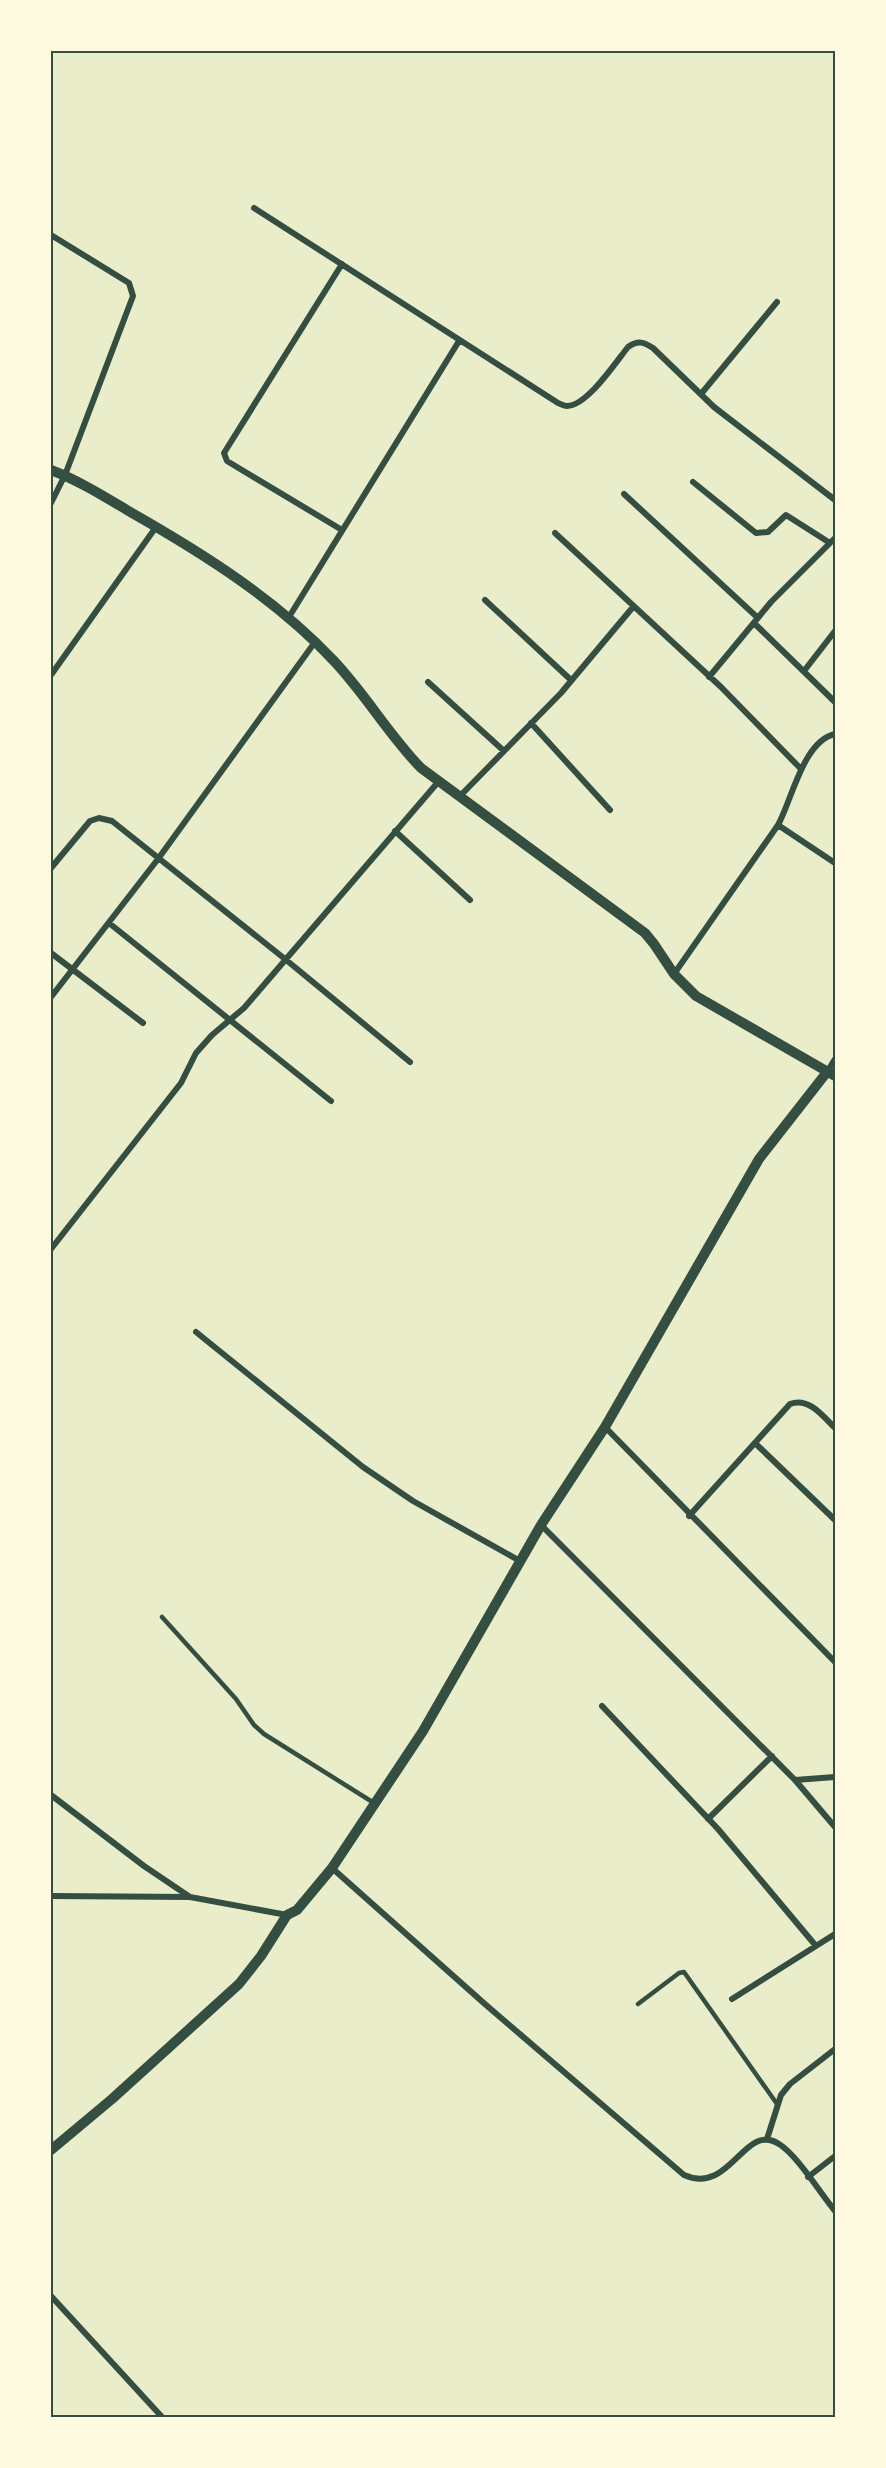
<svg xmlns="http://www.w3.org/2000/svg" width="886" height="2468" viewBox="0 0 886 2468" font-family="'Roboto Serif',serif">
<rect width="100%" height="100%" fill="#e9edc9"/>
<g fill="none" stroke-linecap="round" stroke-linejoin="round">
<!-- service -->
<path stroke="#344e41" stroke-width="4.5" d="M 162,1617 L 236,1699 L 254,1725 L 264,1734 L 374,1803
M 638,2004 L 679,1973 L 684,1972 L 777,2104"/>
<!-- minor -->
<path stroke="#344e41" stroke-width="6" d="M 254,208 L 558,403 C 561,404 564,406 567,406 C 587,406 616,362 628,347 C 638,340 644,342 653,348 L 714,407 L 835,500
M 51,235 L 129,283 L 133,296 L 65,475 L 51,503
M 342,264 L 224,453 L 227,461 L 342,530
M 701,394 L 777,302
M 693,482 L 756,533 L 768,532 L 786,515 L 830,543
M 624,494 L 758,618
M 555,533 L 721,687 L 801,769
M 485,600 L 571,680
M 289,617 L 459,341
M 754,623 L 835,702
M 804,671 L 835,631
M 51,675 L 156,527
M 709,677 L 771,602 L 835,538
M 428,682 L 504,751
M 531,723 L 610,810
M 460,796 L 561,693 L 633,607
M 778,825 L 835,863
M 395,831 L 470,900
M 51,868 L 90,821 L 99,818 L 112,821 L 285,959 L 410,1062
M 109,923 L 331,1101
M 51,953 L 143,1023
M 674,974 L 778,825 C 792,800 803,741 835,734
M 51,997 L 158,859 L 315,642
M 827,1072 L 835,1059
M 51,1249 L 181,1083 L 196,1053 L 212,1035 L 244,1008 L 439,781
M 196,1332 L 363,1467 L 413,1501 L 520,1561
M 605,1427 L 835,1662
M 755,1443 L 835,1520
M 689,1516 L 790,1404 C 809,1397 823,1416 835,1428
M 541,1525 L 795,1780 L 835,1827
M 602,1706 L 718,1829 L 816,1946
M 795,1780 L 835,1777
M 51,1795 L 144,1866 L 190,1897
M 708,1819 L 772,1756
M 332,1868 L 486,2005 L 684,2175 C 731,2196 744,2121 779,2144 C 797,2155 820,2193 835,2211
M 51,1896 L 190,1897 L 287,1915
M 732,1999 L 835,1934
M 767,2139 L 781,2095 L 790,2084 L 835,2049
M 808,2177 L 835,2156
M 51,2296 L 162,2417"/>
<!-- tertiary -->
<path stroke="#344e41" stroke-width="10" d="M 51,470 C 80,481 105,497 132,513 C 204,554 277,600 334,661 C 366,695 389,735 421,768 L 645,933 L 654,944 L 674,974 L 696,996 L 835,1076
M 51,2150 L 112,2099 L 239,1984 L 261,1956 L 287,1915 L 297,1910 L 332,1868 L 423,1731 L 541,1525 L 605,1427 L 759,1159 L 827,1072"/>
</g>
<!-- border -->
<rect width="886" height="2468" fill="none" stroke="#fefae0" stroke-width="105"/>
<rect x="52" y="52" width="782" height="2364" fill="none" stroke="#344e41" stroke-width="2"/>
</svg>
